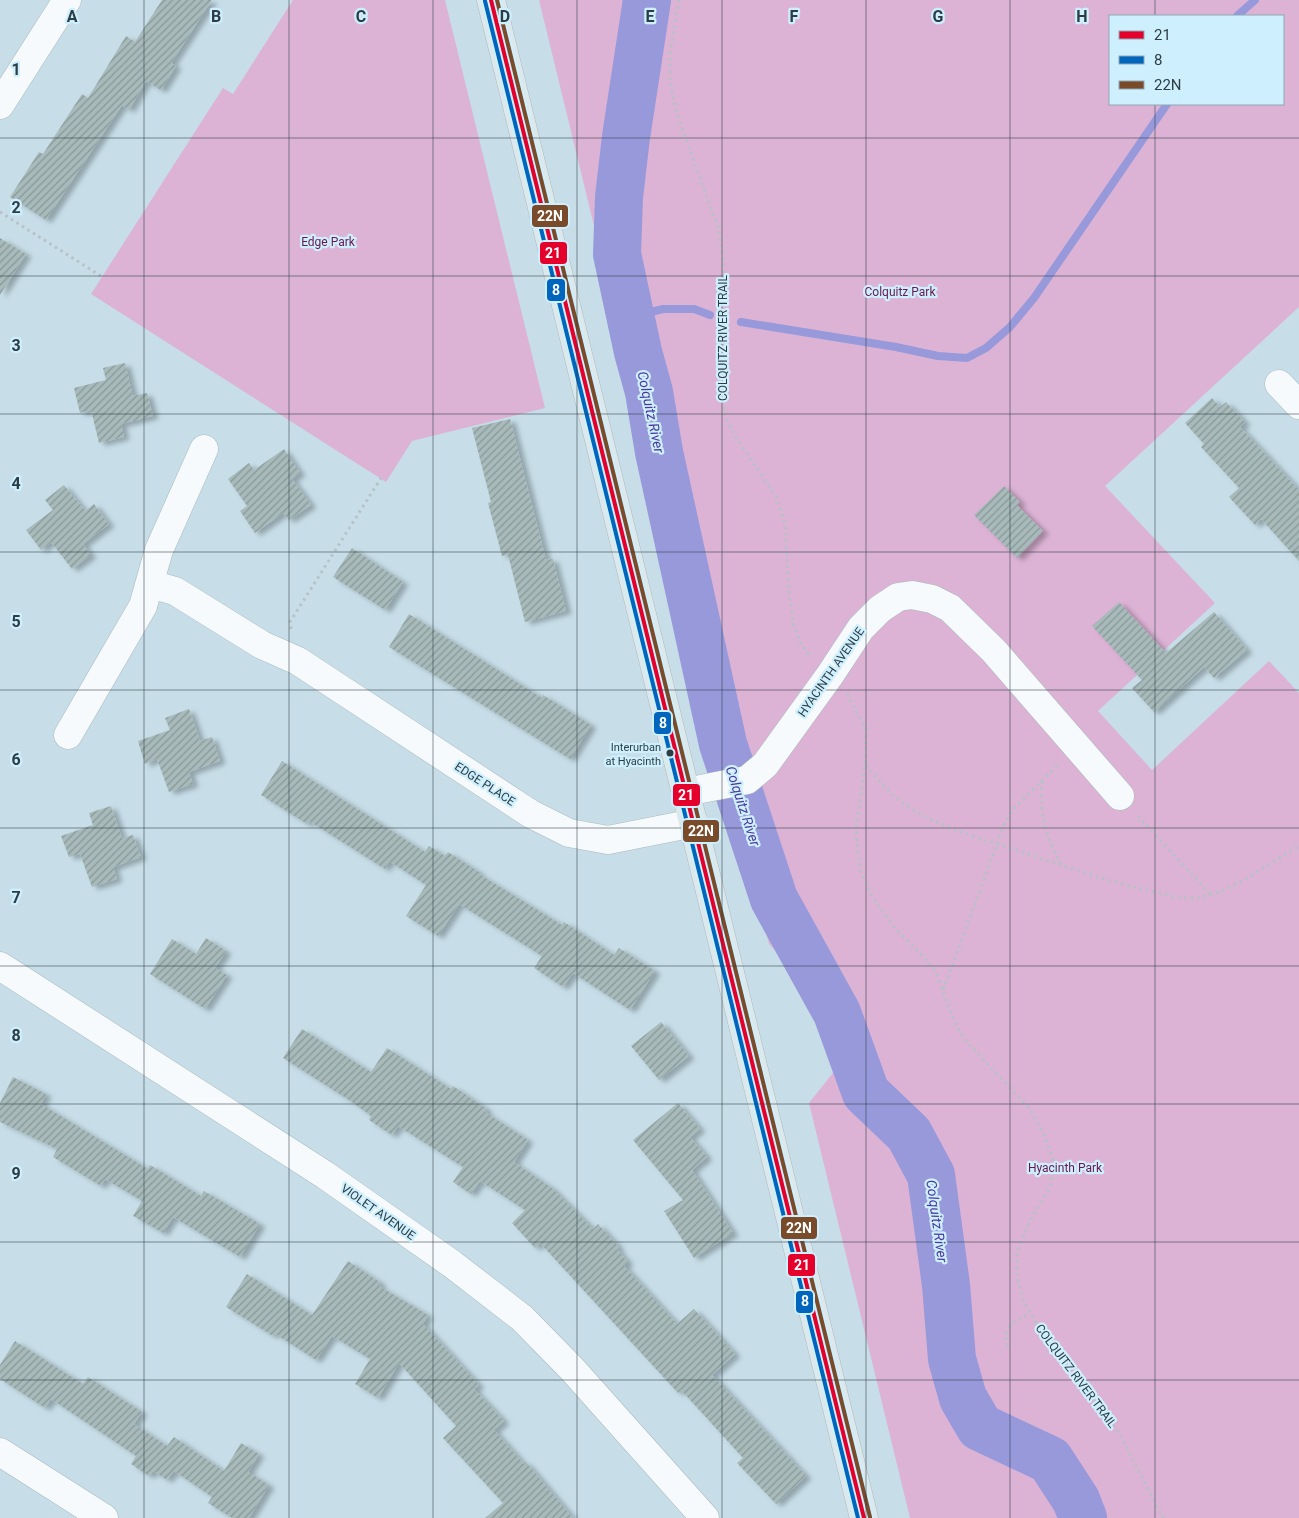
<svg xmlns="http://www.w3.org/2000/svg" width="1299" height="1518" viewBox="0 0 1299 1518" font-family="Roboto,sans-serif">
<defs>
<pattern id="building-hatch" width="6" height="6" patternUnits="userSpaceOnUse" patternTransform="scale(1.25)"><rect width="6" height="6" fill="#a8baba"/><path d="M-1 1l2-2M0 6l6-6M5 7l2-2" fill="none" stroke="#899899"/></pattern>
<filter id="shadow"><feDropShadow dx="5.5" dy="3" stdDeviation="2.5" flood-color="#0004"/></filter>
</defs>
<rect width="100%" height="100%" fill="#c7dee8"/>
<!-- green -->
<path fill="#dcb3d5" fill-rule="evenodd" d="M 293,0 L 445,0 L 545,408 L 412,441 L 386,482 L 91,294 L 223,88 L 233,94 Z
M 539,0 L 1299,0 L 1299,307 L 1105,486 L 1215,603 L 1098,711 L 1152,770 L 1269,661 L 1299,693 L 1299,1518 L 910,1518 L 809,1103 L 859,1040 L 769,944 ZM 1110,16 L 1283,16 L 1283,104 L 1110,104 Z"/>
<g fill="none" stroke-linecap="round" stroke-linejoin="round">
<!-- stream -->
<path stroke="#9799db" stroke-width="8" d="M 1237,16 L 1255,0
M 631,317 L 663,309 L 694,309 L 710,315
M 741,322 L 896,347 L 938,356 L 967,358 L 986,348 L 1010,327 L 1034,298 L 1167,104"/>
<!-- river -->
<path stroke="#9799db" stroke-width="48" d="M 647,0 L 626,137 L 619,197 L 617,254 L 638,352 L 649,392 L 659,452 L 723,744 L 774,899 L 837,1013 L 866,1093 L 909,1134 L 931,1175 L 946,1285 L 952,1359 L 963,1398 L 980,1427 L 1050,1460 L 1076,1500 L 1083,1518"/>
</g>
<!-- building -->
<path fill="url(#building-hatch)" filter="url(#shadow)" d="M 162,0 L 212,0 L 171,63 L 176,66 L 161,90 L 146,81 L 129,110 L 122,105 L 46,220 L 10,197 L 39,152 L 43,154 L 82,94 L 88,98 L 126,36 L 135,42 Z
M 0,238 L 26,254 L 0,295 Z
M 125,363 L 133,396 L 147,393 L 153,416 L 121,424 L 124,437 L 99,443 L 91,410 L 80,413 L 74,388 L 106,380 L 103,368 Z
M 1212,398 L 1220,407 L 1226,402 L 1245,422 L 1240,427 L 1299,490 L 1299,561 L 1261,519 L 1255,525 L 1229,497 L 1239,488 L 1201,447 L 1204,444 L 1185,423 Z
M 510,419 L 546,560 L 553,559 L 566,611 L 525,622 L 508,555 L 502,556 L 488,503 L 491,502 L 472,428 Z
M 284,449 L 300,473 L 292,479 L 311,505 L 289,520 L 283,513 L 255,533 L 240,511 L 247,506 L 228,479 L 249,463 L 254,470 Z
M 64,485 L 85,511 L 94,504 L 109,524 L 83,544 L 91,555 L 72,569 L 51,542 L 41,550 L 26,530 L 53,510 L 45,500 Z
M 1004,486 L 1020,502 L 1017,505 L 1043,531 L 1017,558 L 974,515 Z
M 352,548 L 403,582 L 385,610 L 333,577 Z
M 1119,602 L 1166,653 L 1214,612 L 1247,650 L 1214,678 L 1204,667 L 1154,712 L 1132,688 L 1142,680 L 1092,626 Z
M 409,614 L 542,698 L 543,695 L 591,725 L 570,759 L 389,647 Z
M 189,709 L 200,741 L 212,737 L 220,761 L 189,772 L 193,784 L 169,792 L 157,759 L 145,764 L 138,741 L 170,730 L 165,718 Z
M 282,761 L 425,852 L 429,846 L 445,856 L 448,852 L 479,872 L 479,874 L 562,925 L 564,922 L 614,955 L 619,948 L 655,971 L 630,1010 L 573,973 L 563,987 L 534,968 L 542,956 L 459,904 L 438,936 L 406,916 L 426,885 L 389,861 L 385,869 L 309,821 L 307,824 L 261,795 Z
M 111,806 L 122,838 L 133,835 L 141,857 L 113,867 L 117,879 L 92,887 L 80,854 L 69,857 L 61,836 L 93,825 L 89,813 Z
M 206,938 L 226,951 L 215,968 L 227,975 L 205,1009 L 150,974 L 172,939 L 196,954 Z
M 661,1022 L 689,1056 L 659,1080 L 631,1046 Z
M 302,1029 L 371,1072 L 387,1048 L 451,1089 L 453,1086 L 487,1109 L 485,1112 L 528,1140 L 514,1162 L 552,1188 L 593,1229 L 598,1224 L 619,1247 L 617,1249 L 628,1262 L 624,1266 L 677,1324 L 694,1309 L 735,1354 L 712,1375 L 806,1476 L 776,1504 L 737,1463 L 743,1458 L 681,1390 L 678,1393 L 540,1243 L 535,1248 L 512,1223 L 525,1210 L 480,1181 L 471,1194 L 453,1182 L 463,1167 L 398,1126 L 392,1135 L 369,1120 L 371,1116 L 352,1102 L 283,1058 Z
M 13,1077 L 46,1094 L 41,1104 L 148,1169 L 150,1165 L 201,1196 L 204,1191 L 260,1224 L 240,1257 L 173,1217 L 163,1233 L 133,1216 L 142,1201 L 105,1179 L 101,1186 L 53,1157 L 57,1149 L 0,1122 L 0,1103 Z
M 678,1103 L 700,1129 L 690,1137 L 707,1157 L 692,1170 L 733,1233 L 694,1258 L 664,1211 L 683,1200 L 633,1140 Z
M 348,1261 L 381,1283 L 379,1286 L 428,1315 L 423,1324 L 479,1385 L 474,1389 L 504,1421 L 494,1430 L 524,1464 L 526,1462 L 573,1518 L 485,1518 L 503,1503 L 443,1438 L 456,1426 L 399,1363 L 378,1398 L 355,1384 L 370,1359 L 332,1336 L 316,1360 L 274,1333 L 273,1336 L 226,1307 L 247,1274 L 312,1315 Z
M 15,1341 L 83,1384 L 88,1377 L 142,1412 L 134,1424 L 167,1446 L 174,1437 L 224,1471 L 241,1443 L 259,1454 L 248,1472 L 269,1485 L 249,1518 L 232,1518 L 208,1503 L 212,1497 L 174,1471 L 167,1480 L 153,1471 L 149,1476 L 131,1464 L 136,1456 L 51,1399 L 45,1408 L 0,1379 L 0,1365 Z"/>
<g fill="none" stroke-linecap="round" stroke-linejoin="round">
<!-- minor casing -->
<g stroke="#a8bac1" stroke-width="29">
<path id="minor" d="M 0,105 L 67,0
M 1279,384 L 1299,405
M 150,584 L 175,591 L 262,645 L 298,661 L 531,814 L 569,833 L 608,840 L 694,823
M 68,735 L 143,606 L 159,550 L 204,449
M 686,792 L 747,780 L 765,765 L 830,675 L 861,628 L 880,609 L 898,597 L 912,595 L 932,599 L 950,608 L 994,651 L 1120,796
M 0,966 L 325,1175 L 452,1264 L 522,1318 L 572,1369 L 705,1518
M 0,1452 L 104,1518"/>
</g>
<!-- major casing -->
<g stroke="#aebac0" stroke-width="29">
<path id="major" d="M 491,0 L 864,1518"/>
</g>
<!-- path -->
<path stroke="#b8c1c5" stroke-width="3" stroke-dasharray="2.5 4" stroke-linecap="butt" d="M 679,0 L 670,53 L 670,80 L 676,111 L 718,228 L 723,258 L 724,324 L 721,362 L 724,413 L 734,435 L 776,496 L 785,523 L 789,592 L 794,626 L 801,644 L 810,656
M 0,212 L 101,276
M 291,629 L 290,622 L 381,478
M 847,694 L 866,729 L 865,764 L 856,829 L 860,870 L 873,898 L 895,928 L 932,966 L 938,978 L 954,1021 L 964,1039 L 1028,1107 L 1044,1134 L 1054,1163 L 1050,1187 L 1030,1221 L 1017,1252 L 1017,1275 L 1023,1300 L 1043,1335 L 1093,1397 L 1119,1433 L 1163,1518
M 866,765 C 878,779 890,795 906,805 C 943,830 988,840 1029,854 C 1067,867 1104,880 1142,889 C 1162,894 1185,901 1206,896 C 1240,887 1269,863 1299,846
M 1042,781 C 1039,816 1046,835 1061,865
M 1138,816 L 1210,894
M 943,990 L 1004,825 L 1013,809 L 1059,764
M 1008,1346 L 1005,1337 L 1011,1324 L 1030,1313"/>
<!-- minor -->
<use href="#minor" stroke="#f7fafc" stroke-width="28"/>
<!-- major -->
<use href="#major" stroke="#dbe8ec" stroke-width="28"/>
<!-- bus-1 casing -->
<g stroke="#ceeffe" stroke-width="8">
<path id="bus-1" d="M 491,0 L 864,1518"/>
</g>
<!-- bus-2 casing -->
<g stroke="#ceeffe" stroke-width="8">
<path id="bus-2" d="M 485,1 L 858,1518"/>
</g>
<!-- bus-3 casing -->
<g stroke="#ceeffe" stroke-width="8">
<path id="bus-3" d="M 497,0 L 870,1517"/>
</g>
<!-- bus-1 -->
<use href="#bus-1" stroke="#e4002b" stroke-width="4"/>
<!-- bus-2 -->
<use href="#bus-2" stroke="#0065bd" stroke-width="4"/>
<!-- bus-3 -->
<use href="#bus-3" stroke="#7a4b2a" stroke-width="4"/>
</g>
<!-- grid -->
<path fill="none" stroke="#2c3d44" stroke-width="1" stroke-opacity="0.55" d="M 144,0 L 144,1518M 289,0 L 289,1518M 433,0 L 433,1518M 577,0 L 577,1518M 722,0 L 722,1518M 866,0 L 866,1518M 1010,0 L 1010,1518M 1155,0 L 1155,16M 1155,104 L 1155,1518M 0,138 L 1299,138M 0,276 L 1299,276M 0,414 L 1299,414M 0,552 L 1299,552M 0,690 L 1299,690M 0,828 L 1299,828M 0,966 L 1299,966M 0,1104 L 1299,1104M 0,1242 L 1299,1242M 0,1380 L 1299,1380"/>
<!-- markers -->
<circle fill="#2c3d44" stroke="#ceeffe" stroke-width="2" cx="670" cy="753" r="4.5"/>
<g text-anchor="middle" stroke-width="4.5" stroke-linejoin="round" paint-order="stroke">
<!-- bus labels -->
<g font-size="11" fill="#2c3d44" stroke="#ceeffe" text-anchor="end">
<text x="661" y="751">Interurban<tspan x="661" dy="14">at Hyacinth</tspan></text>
</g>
<!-- park labels -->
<g font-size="12" fill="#6b174e" stroke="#ceeffe">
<text x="328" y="246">Edge Park</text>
<text x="900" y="296">Colquitz Park</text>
<text x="1065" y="1172">Hyacinth Park</text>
</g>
<!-- street labels -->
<g font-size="12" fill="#2c3d44" stroke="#ceeffe">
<text transform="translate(723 338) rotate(-90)" y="4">COLQUITZ RIVER TRAIL</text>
<text transform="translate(831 672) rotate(-55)" y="4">HYACINTH AVENUE</text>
<text transform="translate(485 784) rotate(33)" y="4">EDGE PLACE</text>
<text transform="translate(378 1212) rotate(35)" y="4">VIOLET AVENUE</text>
<text transform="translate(1076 1376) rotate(53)" y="4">COLQUITZ RIVER TRAIL</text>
</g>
<!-- water labels -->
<g font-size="14" font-style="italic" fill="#4a37a1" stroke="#ceeffe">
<text transform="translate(651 412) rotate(78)" y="5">Colquitz River</text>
<text transform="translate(743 806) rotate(72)" y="5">Colquitz River</text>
<text transform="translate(937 1221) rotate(82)" y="5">Colquitz River</text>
</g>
</g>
<g font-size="16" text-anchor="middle" font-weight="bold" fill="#2c3d44" stroke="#ceeffe" stroke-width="4.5" stroke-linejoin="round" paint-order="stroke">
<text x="72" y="22">A</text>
<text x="216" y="22">B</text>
<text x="361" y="22">C</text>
<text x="505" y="22">D</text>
<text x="650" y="22">E</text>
<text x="794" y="22">F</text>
<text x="938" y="22">G</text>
<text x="1082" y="22">H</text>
<text x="16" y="75">1</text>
<text x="16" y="213">2</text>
<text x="16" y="351">3</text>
<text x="16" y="489">4</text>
<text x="16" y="627">5</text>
<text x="16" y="765">6</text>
<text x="16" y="903">7</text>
<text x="16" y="1041">8</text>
<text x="16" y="1179">9</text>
</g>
<g stroke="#ceeffe" stroke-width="2">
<rect x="531" y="204" width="38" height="24" rx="5" fill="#7a4b2a"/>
<rect x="539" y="241" width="29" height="24" rx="5" fill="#e4002b"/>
<rect x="546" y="278" width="20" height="24" rx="5" fill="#0065bd"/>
<rect x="653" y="711" width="19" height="24" rx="5" fill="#0065bd"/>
<rect x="672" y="783" width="29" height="24" rx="5" fill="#e4002b"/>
<rect x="682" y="819" width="38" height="24" rx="5" fill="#7a4b2a"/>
<rect x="780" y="1216" width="38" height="24" rx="5" fill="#7a4b2a"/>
<rect x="787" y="1253" width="29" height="24" rx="5" fill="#e4002b"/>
<rect x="795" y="1290" width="19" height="24" rx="5" fill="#0065bd"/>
</g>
<g font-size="14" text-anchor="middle" font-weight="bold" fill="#fff">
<text x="550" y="221">22N</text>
<text x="553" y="258">21</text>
<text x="556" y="295">8</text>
<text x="663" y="728">8</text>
<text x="686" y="800">21</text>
<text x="701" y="836">22N</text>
<text x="799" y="1233">22N</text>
<text x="802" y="1270">21</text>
<text x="805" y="1306">8</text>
</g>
<!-- legend -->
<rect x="1109" y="15" width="175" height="90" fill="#ceeffe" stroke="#8da8b4"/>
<rect x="1119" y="31" width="25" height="8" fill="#e4002b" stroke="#8da8b4"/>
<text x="1154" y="40" font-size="15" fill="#2c3d44">21</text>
<rect x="1119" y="56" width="25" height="8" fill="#0065bd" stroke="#8da8b4"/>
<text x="1154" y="65" font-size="15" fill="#2c3d44">8</text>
<rect x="1119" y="81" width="25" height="8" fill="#7a4b2a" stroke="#8da8b4"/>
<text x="1154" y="90" font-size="15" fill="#2c3d44">22N</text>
</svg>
